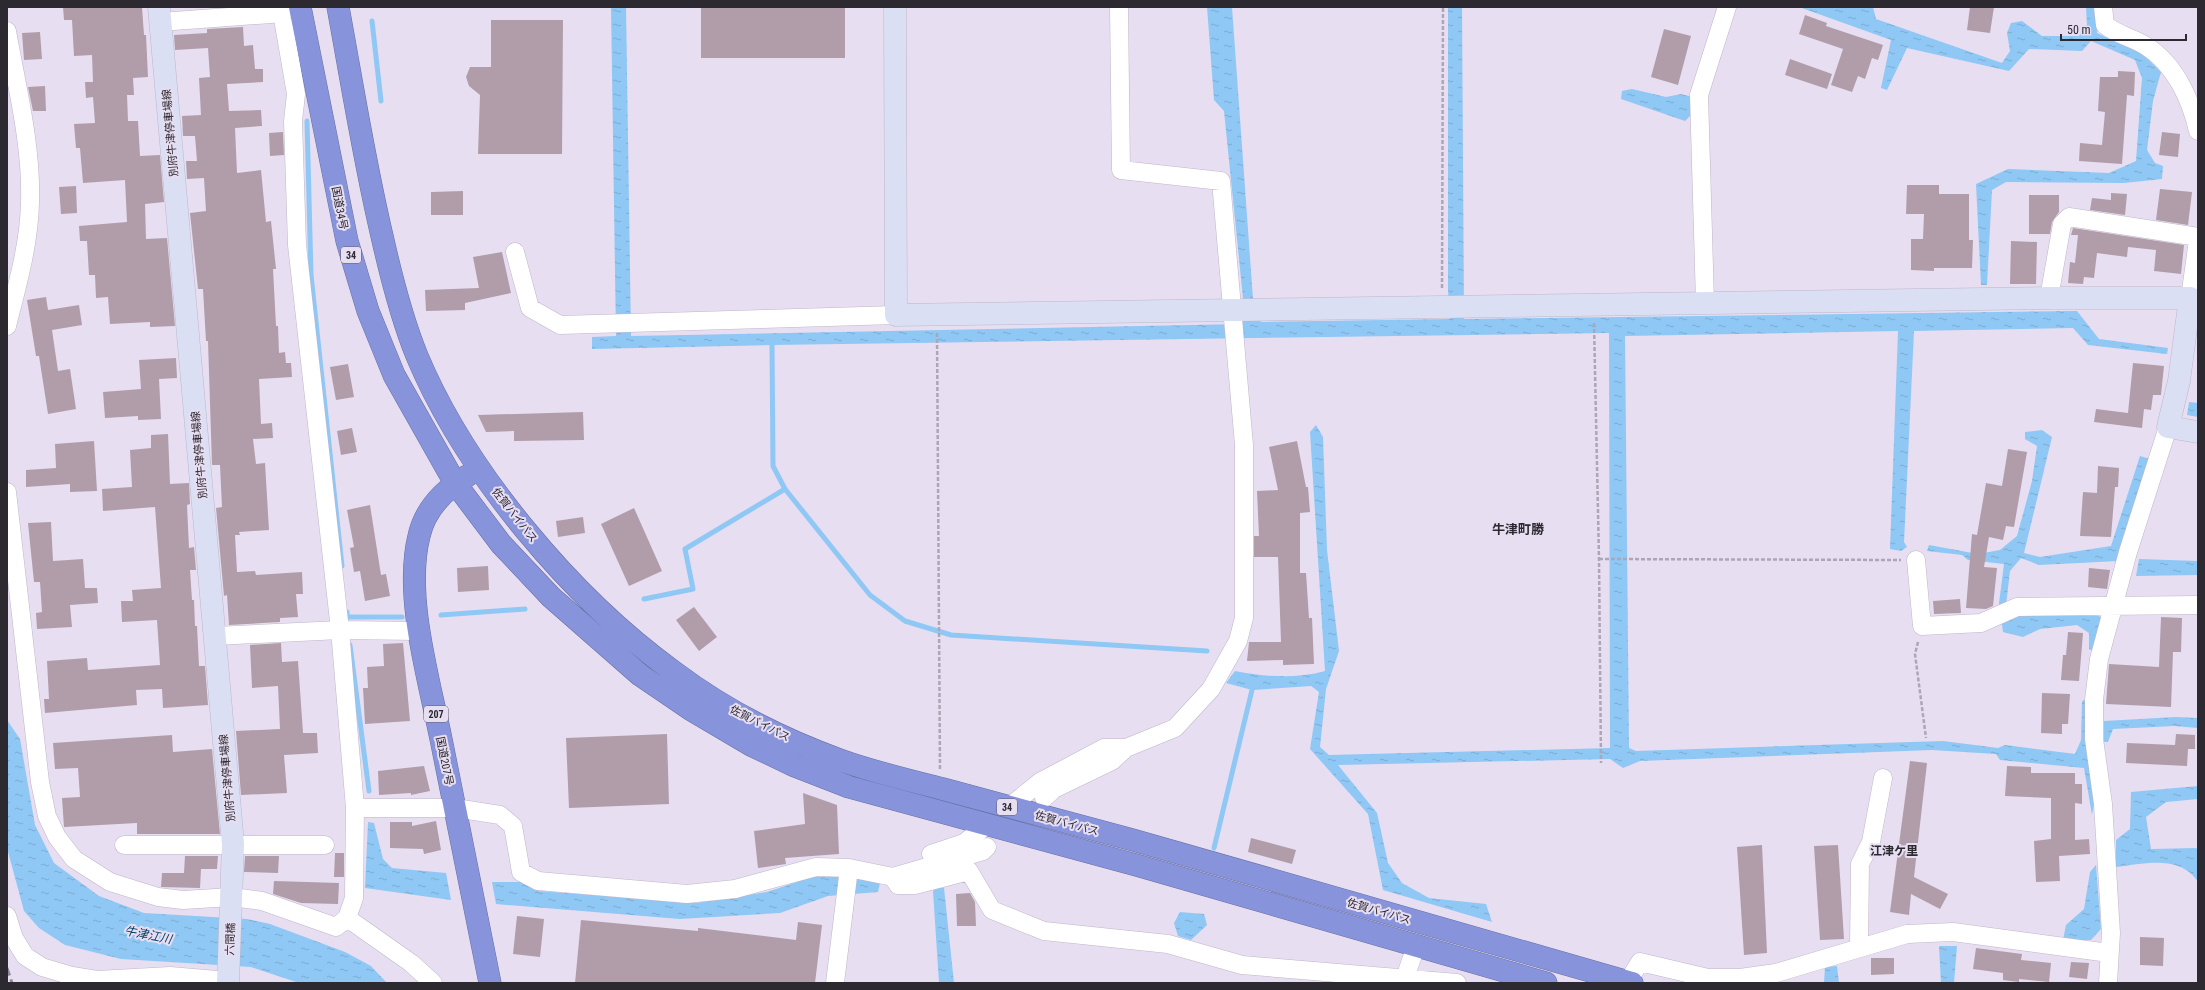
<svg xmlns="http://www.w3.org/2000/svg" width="2205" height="990" viewBox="0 0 2205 990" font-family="'Roboto Condensed','Noto Sans JP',sans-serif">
<defs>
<pattern id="water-ripples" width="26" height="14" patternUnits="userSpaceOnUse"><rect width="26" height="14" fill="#8fc7f5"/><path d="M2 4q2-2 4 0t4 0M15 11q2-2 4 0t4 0" fill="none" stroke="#7cabd2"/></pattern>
</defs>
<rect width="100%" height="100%" fill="#e7def2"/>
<!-- water -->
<path fill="url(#water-ripples)" d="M 611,7 L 626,7 L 631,336 L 1241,324 L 1245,318 L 1224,111 L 1214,100 L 1207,7 L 1232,7 L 1254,313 L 1261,322 L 1450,319 L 1448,290 L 1448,7 L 1462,7 L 1464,319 L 2077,311 L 2099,339 L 2168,348 L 2167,354 L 2088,345 L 2073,328 L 1914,331 L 1904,542 L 1907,547 L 1901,551 L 1890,549 L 1898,331 L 1625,336 L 1629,748 L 1636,751 L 1943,741 L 1998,748 L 2005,745 L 2075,754 L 2081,740 L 2082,701 L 2085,700 L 2095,799 L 2092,815 L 2084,768 L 2000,760 L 1996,754 L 1932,750 L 1640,761 L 1623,768 L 1610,759 L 1338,765 L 1377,813 L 1388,863 L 1402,883 L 1429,898 L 1486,904 L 1492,922 L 1383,890 L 1368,814 L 1310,749 L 1319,692 L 1311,686 L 1252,690 L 1226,683 L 1235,671 C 1265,677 1296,679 1325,671 L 1310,432 L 1316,425 L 1323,437 L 1327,550 L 1339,651 L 1326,689 L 1320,747 L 1329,755 L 1610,748 L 1609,333 L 772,345 L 592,349 L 592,337 L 616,336 Z
M 1799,7 L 1873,7 L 1876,19 L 2002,63 L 2010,51 L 2007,33 L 2011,23 L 2022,21 L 2042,36 L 2079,36 L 2087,25 L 2086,7 L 2096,7 L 2097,33 L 2143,54 L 2161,72 L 2153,101 L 2147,150 L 2155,163 L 2163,166 L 2162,179 L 2124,183 L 2006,182 L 1992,190 L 1987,285 L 1981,285 L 1976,184 L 2008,169 L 2109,173 L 2136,161 L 2142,78 L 2135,60 L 2091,41 L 2082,51 L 2029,49 L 2009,71 L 1907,48 L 1887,90 L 1881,88 L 1891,40 Z
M 1632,89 L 1666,97 L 1681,94 L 1692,97 L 1691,115 L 1685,121 L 1621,99 L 1622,91 Z
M 2189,402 L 2198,403 L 2198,417 L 2187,415 Z
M 2042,430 L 2052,437 L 2024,553 L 2040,557 L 2111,546 L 2140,456 L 2150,459 L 2118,561 L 2039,565 L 2021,558 L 2010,571 L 2006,605 L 2022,614 L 2097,615 L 2102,618 L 2093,651 L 2089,649 L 2089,633 L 2077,625 L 2040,629 L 2023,637 L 2003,632 L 1999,603 L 2004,564 L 1968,560 L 1962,555 L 1927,551 L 1929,545 L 1978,554 L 2000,550 L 2017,536 L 2032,481 L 2037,446 L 2025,439 L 2025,432 Z
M 2139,559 L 2198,561 L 2198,575 L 2136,576 Z
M 2176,717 L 2198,718 L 2198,728 L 2174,726 L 2113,729 L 2108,742 L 2104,742 L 2104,721 Z
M 7,720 L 20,739 L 35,825 L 54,863 L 99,896 L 144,913 L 247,919 L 270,924 L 345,952 L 371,966 L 387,983 L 299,983 L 251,967 L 121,959 L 65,945 L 39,928 L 24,911 L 7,848 Z
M 2198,786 L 2198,799 L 2166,802 L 2146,817 L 2151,849 L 2196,848 L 2198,850 L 2198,882 C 2180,854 2143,864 2116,867 L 2116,840 L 2130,829 L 2131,792 Z
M 368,822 L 374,823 L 383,859 L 392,868 L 446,873 L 451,900 L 365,888 Z
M 2096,865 L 2101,929 L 2091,940 L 2063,940 L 2066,925 L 2084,909 L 2090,872 Z
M 818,875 L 863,878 L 880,883 L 878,892 L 828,896 L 780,913 L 680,919 L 496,904 L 492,882 L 525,882 L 539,891 L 696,903 L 767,892 Z
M 938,887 L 944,888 L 954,983 L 939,983 L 933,891 Z
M 1180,912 L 1204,914 L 1207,925 L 1191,940 L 1178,936 L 1174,923 Z
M 1939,946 L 1957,946 L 1954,983 L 1941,983 Z
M 1837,966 L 1839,983 L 1824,983 L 1825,967 Z"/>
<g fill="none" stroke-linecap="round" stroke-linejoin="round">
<!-- stream -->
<path stroke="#8fc7f5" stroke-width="5" d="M 372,21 L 381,101
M 307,121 L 311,275 L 342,566
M 772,345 L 773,466 L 785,489 L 870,595 L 905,621 L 951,635 L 1207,651
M 644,599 L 693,589 L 685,549 L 785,489
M 347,612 L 347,617 L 402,617
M 441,615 L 525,609
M 350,645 L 369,791
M 1214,848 L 1252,690"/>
</g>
<!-- building -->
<path fill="#b09da9" d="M 63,7 L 142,7 L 144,35 L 146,35 L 148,77 L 133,78 L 134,95 L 127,95 L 128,121 L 138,121 L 140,156 L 160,155 L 164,202 L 145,204 L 146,239 L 167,238 L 175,326 L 150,327 L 150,322 L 110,324 L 108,297 L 96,298 L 95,275 L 89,275 L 87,241 L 80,241 L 79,226 L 127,222 L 125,180 L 83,183 L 80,148 L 76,148 L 74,124 L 95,123 L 93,97 L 86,98 L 85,82 L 93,82 L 92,55 L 74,56 L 72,20 L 64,20 Z
M 701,7 L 845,7 L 845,58 L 701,58 Z
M 1970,7 L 1994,7 L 1990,33 L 1967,30 Z
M 1805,15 L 1827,23 L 1826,26 L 1883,45 L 1878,60 L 1872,58 L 1865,79 L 1858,76 L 1852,92 L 1831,85 L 1843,49 L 1799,34 Z
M 491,20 L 563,20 L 562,154 L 478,154 L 480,95 L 469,86 L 466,77 L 470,67 L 491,67 Z
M 243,27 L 244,46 L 253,45 L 255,69 L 263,69 L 263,82 L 227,84 L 229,111 L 261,110 L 262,126 L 235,128 L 237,173 L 261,170 L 266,222 L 271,221 L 276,269 L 273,269 L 276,326 L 278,326 L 279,353 L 285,352 L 286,363 L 291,363 L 292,377 L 259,379 L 261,424 L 272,423 L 273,438 L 253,439 L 256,464 L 265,463 L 269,530 L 239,532 L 240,535 L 235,535 L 237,572 L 255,571 L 256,575 L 302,572 L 303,594 L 296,594 L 298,617 L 280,618 L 280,622 L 229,625 L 227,595 L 224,596 L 216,508 L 222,507 L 220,465 L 212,465 L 208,341 L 206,341 L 203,289 L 198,289 L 190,213 L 206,211 L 204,178 L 187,179 L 186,161 L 197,161 L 195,136 L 183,136 L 182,116 L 201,115 L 199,78 L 210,77 L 208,48 L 175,50 L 174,35 L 207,33 L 207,29 Z
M 1664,29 L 1691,36 L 1678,85 L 1651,77 Z
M 40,32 L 42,59 L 24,60 L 22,33 Z
M 1790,59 L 1832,74 L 1827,89 L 1785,75 Z
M 2118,71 L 2135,72 L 2134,96 L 2127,95 L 2122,164 L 2079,161 L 2080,143 L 2102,145 L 2105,112 L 2098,111 L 2100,77 L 2118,77 Z
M 45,86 L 46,111 L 33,111 L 28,87 Z
M 283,132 L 284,155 L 270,156 L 269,133 Z
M 2162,132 L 2180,134 L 2178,157 L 2159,155 Z
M 1907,185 L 1939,185 L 1939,194 L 1969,194 L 1969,240 L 1973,240 L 1972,268 L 1934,268 L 1934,271 L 1911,270 L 1911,239 L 1923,239 L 1924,214 L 1906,214 Z
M 76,186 L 77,213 L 61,214 L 59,187 Z
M 2160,189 L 2192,192 L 2188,225 L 2156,220 Z
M 463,191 L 463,215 L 431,215 L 431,192 Z
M 2111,193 L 2127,194 L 2125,215 L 2090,210 L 2092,198 L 2111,200 Z
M 2029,195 L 2059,195 L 2059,212 L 2052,222 L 2050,234 L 2029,234 Z
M 2073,228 L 2184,245 L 2181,274 L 2154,271 L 2156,250 L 2128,247 L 2127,257 L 2097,253 L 2094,278 L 2084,277 L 2083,284 L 2068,283 L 2070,262 L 2075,263 L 2078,235 L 2071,235 Z
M 2011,241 L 2037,242 L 2036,284 L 2010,284 Z
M 502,252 L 511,293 L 465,303 L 465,310 L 426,311 L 425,290 L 479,288 L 473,257 Z
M 46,297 L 48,310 L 79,305 L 82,325 L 52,330 L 58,371 L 70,369 L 76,409 L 48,414 L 39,356 L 36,356 L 27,300 Z
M 176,358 L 177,378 L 159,379 L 161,419 L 138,420 L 138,416 L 105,418 L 103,392 L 141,389 L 139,360 Z
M 2133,363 L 2164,366 L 2161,395 L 2153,395 L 2151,410 L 2144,409 L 2142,428 L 2094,422 L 2096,409 L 2128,413 Z
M 348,364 L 354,397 L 336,400 L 330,367 Z
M 583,412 L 584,440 L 514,441 L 514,431 L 486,432 L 478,415 Z
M 352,428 L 357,452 L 341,455 L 337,431 Z
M 168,434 L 170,484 L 189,483 L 190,504 L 187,505 L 189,548 L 194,547 L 196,570 L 190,570 L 192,600 L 194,600 L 195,626 L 197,626 L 199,666 L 205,666 L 208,705 L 163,708 L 162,689 L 136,690 L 137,705 L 45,713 L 44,699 L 49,699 L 47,661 L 87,658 L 88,670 L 160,665 L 157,620 L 122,622 L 121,601 L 133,601 L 132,590 L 161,588 L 155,507 L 103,511 L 102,489 L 132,487 L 130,450 L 151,448 L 151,435 Z
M 94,441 L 97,491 L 70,492 L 70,484 L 26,487 L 26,470 L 56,468 L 55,444 Z
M 1297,441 L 1306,487 L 1308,487 L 1310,512 L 1300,513 L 1300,573 L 1306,573 L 1309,618 L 1312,618 L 1314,664 L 1283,665 L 1283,660 L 1247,661 L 1249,642 L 1281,642 L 1278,557 L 1254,557 L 1254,536 L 1259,536 L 1257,491 L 1278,490 L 1269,447 Z
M 2008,449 L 2027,452 L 2014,527 L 2006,526 L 2003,540 L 1989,537 L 1984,567 L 1997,568 L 1993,606 L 1986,609 L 1966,608 L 1972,534 L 1977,535 L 1986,483 L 2002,486 Z
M 2098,466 L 2119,468 L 2118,487 L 2115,487 L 2111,537 L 2080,536 L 2083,492 L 2097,493 Z
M 370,505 L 381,575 L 386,574 L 390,596 L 365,601 L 360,571 L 354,572 L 350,548 L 354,547 L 347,510 Z
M 634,508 L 662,571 L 629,586 L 601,524 Z
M 583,517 L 585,533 L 558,537 L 556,521 Z
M 51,522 L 53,561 L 83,559 L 85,588 L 97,588 L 98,603 L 70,605 L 72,627 L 37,629 L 36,613 L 42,612 L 40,582 L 34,582 L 28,523 Z
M 488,566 L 489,590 L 458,592 L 457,568 Z
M 2089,568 L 2110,570 L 2107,589 L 2088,587 Z
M 1960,599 L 1961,613 L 1934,614 L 1933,601 Z
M 694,607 L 717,637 L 699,651 L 676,620 Z
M 2161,617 L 2182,618 L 2181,652 L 2173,652 L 2171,707 L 2106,704 L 2109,664 L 2159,667 Z
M 2068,632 L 2083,633 L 2079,681 L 2061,680 L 2063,655 L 2066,655 Z
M 281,643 L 282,662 L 298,661 L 303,733 L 317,733 L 318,753 L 284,755 L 287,793 L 241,795 L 236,731 L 280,729 L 278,686 L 252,688 L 250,645 Z
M 403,643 L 410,721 L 365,724 L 363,688 L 368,688 L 367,667 L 384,666 L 383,644 Z
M 2042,693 L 2070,694 L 2068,724 L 2062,724 L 2062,734 L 2041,733 Z
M 667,734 L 669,804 L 569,808 L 566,738 Z
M 2176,734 L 2195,735 L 2195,749 L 2188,749 L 2187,766 L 2126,763 L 2127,743 L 2175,745 Z
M 172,735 L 173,752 L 212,749 L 220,834 L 137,834 L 137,823 L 64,827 L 62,798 L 80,797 L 78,768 L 55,769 L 53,743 Z
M 1910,761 L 1927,763 L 1914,877 L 1948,894 L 1940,909 L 1911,894 L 1909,915 L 1890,912 Z
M 424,766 L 430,791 L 411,795 L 411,793 L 379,795 L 378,771 Z
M 2007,766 L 2031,767 L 2031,773 L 2075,773 L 2075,784 L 2082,784 L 2082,804 L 2075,803 L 2075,840 L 2089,839 L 2090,854 L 2059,856 L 2060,881 L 2036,882 L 2034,841 L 2051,839 L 2051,798 L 2005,796 Z
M 803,793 L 837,805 L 839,854 L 785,858 L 786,864 L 758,868 L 754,831 L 805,824 Z
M 436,821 L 441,850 L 424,854 L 423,849 L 390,848 L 390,822 L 412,822 L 412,826 Z
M 1251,838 L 1296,850 L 1292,864 L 1248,852 Z
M 1762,845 L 1767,953 L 1744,955 L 1737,847 Z
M 1838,845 L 1844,939 L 1820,940 L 1814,846 Z
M 335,853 L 344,853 L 344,877 L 334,877 Z
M 185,856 L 218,856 L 217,869 L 201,869 L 200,888 L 161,887 L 162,873 L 184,873 Z
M 245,856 L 279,856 L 278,873 L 244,872 Z
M 274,881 L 339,883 L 338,904 L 301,903 L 273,894 Z
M 970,893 L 975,902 L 976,926 L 957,926 L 956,894 Z
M 517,916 L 544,919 L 540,957 L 513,954 Z
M 581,920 L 698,931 L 698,928 L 796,940 L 798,922 L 822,925 L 815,983 L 575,983 Z
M 2140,937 L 2164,938 L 2163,966 L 2140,965 Z
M 1976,948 L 2022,954 L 2021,960 L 2051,963 L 2049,982 L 2019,979 L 2019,982 L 2003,980 L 2003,973 L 1973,969 Z
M 1871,958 L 1894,958 L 1894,974 L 1871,975 Z
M 2071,962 L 2089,963 L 2087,979 L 2069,977 Z"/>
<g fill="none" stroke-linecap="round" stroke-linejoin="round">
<!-- street casing -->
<g stroke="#bfb6c9" stroke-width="19">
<path id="street" d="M 2103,7 L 2105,25 C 2118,35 2133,38 2146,46 C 2175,64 2191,100 2198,131
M 160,22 L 271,14 L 293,9
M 7,31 C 17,88 32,146 30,203 C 29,245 17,286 7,326
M 515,252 L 530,308 L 560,325 L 896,315
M 2049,298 L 2062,224 L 2069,217 L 2198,237
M 2190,298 L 2198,240
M 1705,302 L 1699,95 L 1727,7
M 7,492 L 40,782 L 47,816 L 57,837 L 74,859 L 110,882 L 158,897 L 183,900 L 232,897 L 262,901 L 336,927 L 347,918 L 354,898 L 355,808 L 340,630 L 297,245 L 293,121 L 296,94 L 282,13
M 1916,560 L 1922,626 L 1981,623 L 2017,607 L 2198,605
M 215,636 L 340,630 L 419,631
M 1044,798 L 1054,789 L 1112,761 L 1126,748 L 1175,728 L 1211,689 L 1238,641 L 1244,618 L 1244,445 L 1221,181 L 1121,170 L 1119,7
M 1009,807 L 1040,782 L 1104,748 L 1126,748
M 355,808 L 455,808 L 500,815 L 513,826 L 521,872 L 538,881 L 687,894 L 735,889 L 816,867 L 849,868 L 893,877 L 983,851 L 987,847
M 124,845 L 325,845
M 931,854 L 964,843 L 987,825
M 893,877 L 898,885 L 915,885 L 969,871 L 992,910 L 1044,931 L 1168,944 L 1242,965 L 1457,983
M 7,916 L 14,938 L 25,956 L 42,967 L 72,976 L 97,980 L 170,976 L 228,981
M 347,918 L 411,963 L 433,983
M 1859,947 L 1860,864 L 1871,842 L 1883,778
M 1405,978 L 1416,946
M 835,983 L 849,868
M 1627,983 L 1640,962 L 1708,978 L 1740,978 L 1776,973 L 1907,934 L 1953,932 L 2109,953
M 2108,983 L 2111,933 L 2103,804 L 2094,739 L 2094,700 L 2099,659 L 2128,552 L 2168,427"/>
</g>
<!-- secondary casing -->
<g stroke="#bfb6c9" stroke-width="23">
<path id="secondary" d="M 159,7 L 233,844 L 228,983
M 895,7 L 896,315 L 2049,298 L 2190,298 L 2179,381 L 2168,427 L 2198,432"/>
</g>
<!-- highway casing -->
<g stroke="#676fa0" stroke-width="23">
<path id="highway" d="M 300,7 L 347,241 L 368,311 L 394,375 L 455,483 L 501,544 L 551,597 L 640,675 L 690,709 L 751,745 L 795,766 L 849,787 L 1136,865 L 1546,983
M 338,7 C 352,83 364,160 382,236 C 391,276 401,317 417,356 C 466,473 572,598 674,672 C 723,709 782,739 840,760 C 873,772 908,780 943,789 C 1006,806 1070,823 1133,840 C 1300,887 1466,935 1632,983
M 467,476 C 444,490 425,509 419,536 C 404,596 429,679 441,739 C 457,820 474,902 490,983"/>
</g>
<!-- path -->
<path stroke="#ada6b6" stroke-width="2.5" stroke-dasharray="4 2" stroke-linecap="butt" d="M 1442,288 L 1443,7
M 1594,323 L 1599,559 L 1601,763
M 937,333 L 940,770
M 1599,559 L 1901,560
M 1918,642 L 1915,654 L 1926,738"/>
<!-- street -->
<use href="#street" stroke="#fff" stroke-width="18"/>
<!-- secondary -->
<use href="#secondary" stroke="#dbdff4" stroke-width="22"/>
<!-- highway -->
<use href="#highway" stroke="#8794dc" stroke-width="22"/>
<!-- rail -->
<path stroke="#8f8997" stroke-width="3" stroke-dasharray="8 4" stroke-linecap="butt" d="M 7,968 L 12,983"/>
</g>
<g text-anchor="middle" stroke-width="4" stroke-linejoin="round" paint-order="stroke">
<!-- shield labels -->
<g fill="#e7def2" stroke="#645f6a" stroke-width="1">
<rect x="341" y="247" width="20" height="16" rx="3"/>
<rect x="424" y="706" width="24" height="16" rx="3"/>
<rect x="997" y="799" width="20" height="16" rx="3"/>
</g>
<g font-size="10" font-weight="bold" fill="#2c2930">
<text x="351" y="259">34</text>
<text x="436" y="718">207</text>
<text x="1007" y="811">34</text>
</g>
<!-- street labels -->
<g font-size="11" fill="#2c2930" stroke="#e7def2">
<text transform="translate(170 133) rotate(-95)" y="4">別府牛津停車場線</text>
<text transform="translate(340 208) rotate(79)" y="4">国道34号</text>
<text transform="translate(199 455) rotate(-95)" y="4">別府牛津停車場線</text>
<text transform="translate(515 515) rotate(52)" y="4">佐賀バイパス</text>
<text transform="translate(760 723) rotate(27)" y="4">佐賀バイパス</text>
<text transform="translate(445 761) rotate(79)" y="4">国道207号</text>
<text transform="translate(227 778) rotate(-95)" y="4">別府牛津停車場線</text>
<text transform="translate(1067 823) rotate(15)" y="4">佐賀バイパス</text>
<text transform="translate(1379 911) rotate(16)" y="4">佐賀バイパス</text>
<text transform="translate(230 939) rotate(-88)" y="4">六間橋</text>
</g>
<!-- neighbourhood labels -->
<g font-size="12" font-weight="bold" fill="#2c2930" stroke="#e7def2">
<text x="1894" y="855">江津ケ里</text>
</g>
<!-- water labels -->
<g font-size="12" font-style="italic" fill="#033e62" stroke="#e7def2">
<text transform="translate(148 935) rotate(11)" y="4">牛津江川</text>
</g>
<!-- quarter labels -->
<g font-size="13" font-weight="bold" fill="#2c2930" stroke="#e7def2">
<text x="1518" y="534">牛津町勝</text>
</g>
</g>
<!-- border -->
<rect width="2205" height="990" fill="none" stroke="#2c2930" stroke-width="16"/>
<!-- scale -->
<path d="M2061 34v6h125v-6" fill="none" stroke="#2c2930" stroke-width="2"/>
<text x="2067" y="34" font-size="12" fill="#2c2930" stroke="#e7def2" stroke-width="3" paint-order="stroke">50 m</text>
</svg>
